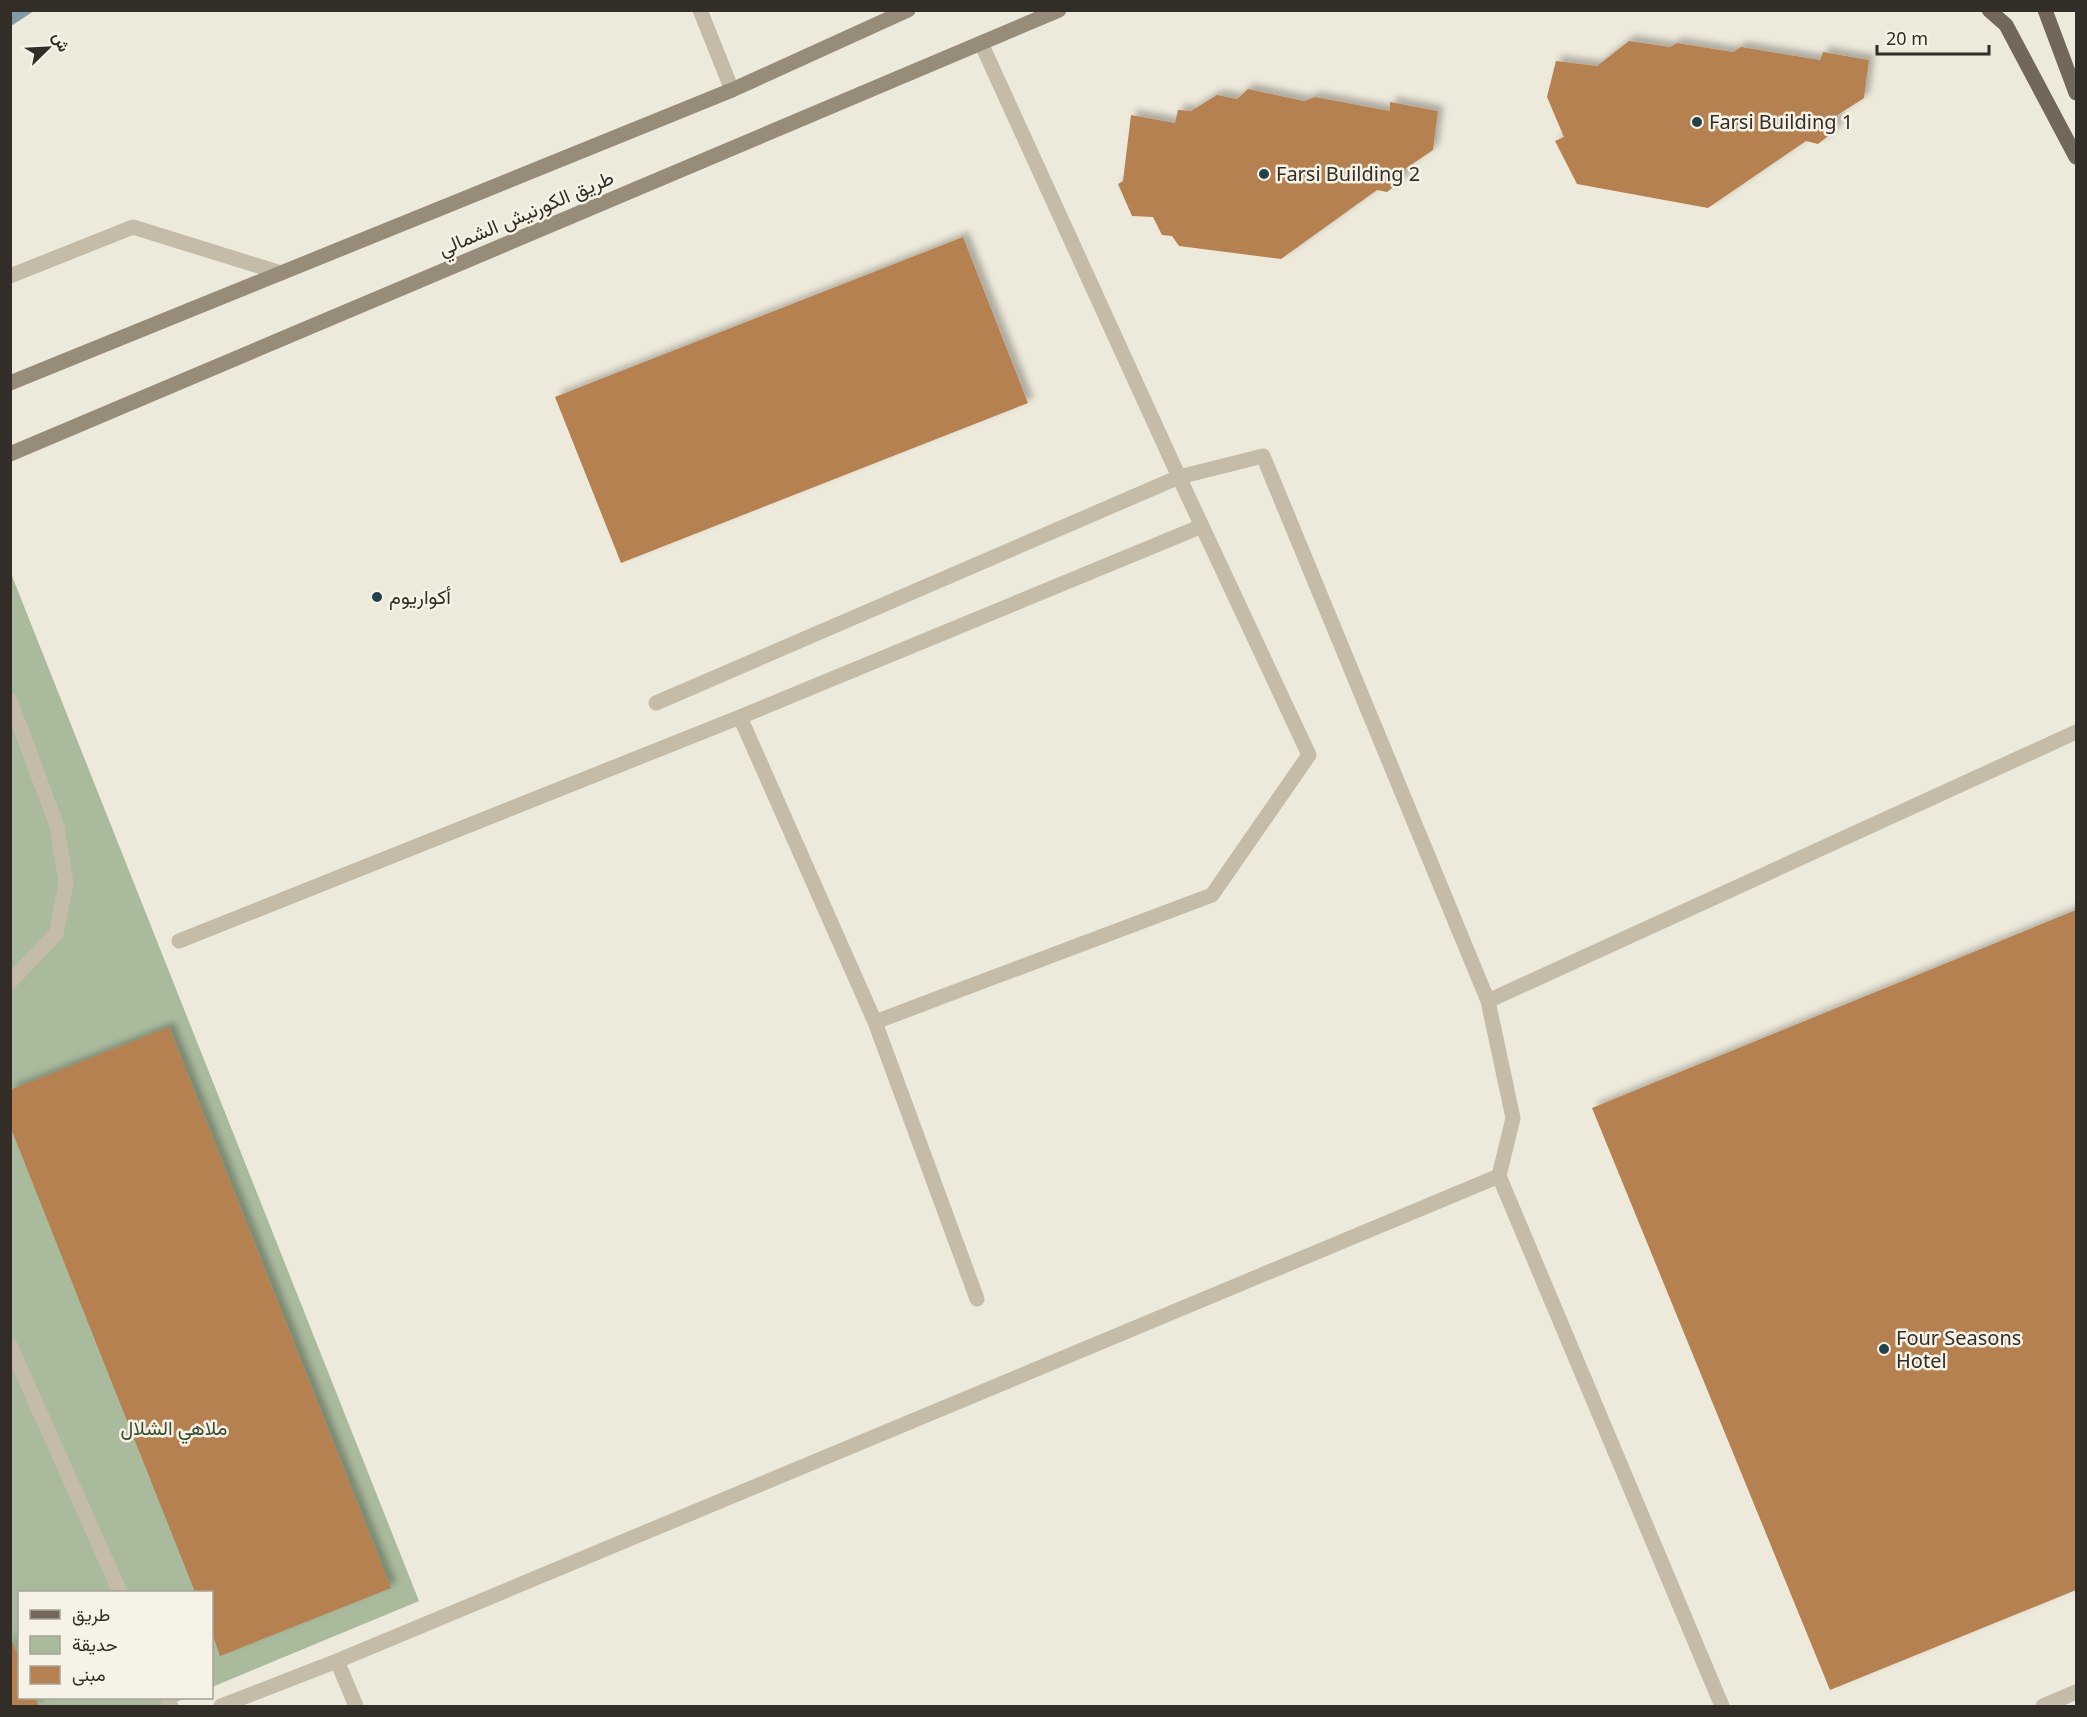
<svg xmlns="http://www.w3.org/2000/svg" width="2087" height="1717" viewBox="0 0 2087 1717" font-family="'Noto Sans',Vazirmatn,sans-serif">
<defs>
<filter id="shadow"><feDropShadow dx="5.5" dy="-5.5" stdDeviation="3" flood-color="#0004"/></filter>
</defs>
<rect width="100%" height="100%" fill="#ede9db"/>
<!-- green -->
<path fill="#a9ba9d" d="M 10,571 L 419,1601 L 212,1687 L 212,1592 L 20,1592 L 20,1698 L 186,1698 L 164,1706 L 11,1706 Z"/>
<!-- water -->
<path fill="#7e9ba6" d="M 11,10 L 34,10 L 34,11 L 11,26 Z"/>
<!-- building -->
<path fill="#b58151" filter="url(#shadow)" d="M 1629,41 L 1670,47 L 1677,43 L 1733,52 L 1741,47 L 1820,60 L 1823,52 L 1869,60 L 1864,98 L 1836,116 L 1837,129 L 1818,144 L 1806,141 L 1708,208 L 1577,184 L 1555,141 L 1564,137 L 1547,97 L 1556,61 L 1597,66 Z
M 1248,89 L 1304,101 L 1315,97 L 1390,111 L 1390,102 L 1438,111 L 1433,150 L 1405,169 L 1404,179 L 1387,192 L 1377,190 L 1281,259 L 1179,246 L 1172,236 L 1162,235 L 1153,217 L 1132,216 L 1118,184 L 1123,181 L 1131,115 L 1175,123 L 1178,110 L 1191,111 L 1217,95 L 1237,99 Z
M 963,237 L 1028,403 L 621,563 L 555,397 Z
M 2076,910 L 2076,1590 L 1830,1690 L 1592,1108 Z
M 169,1027 L 391,1588 L 220,1656 L 212,1633 L 212,1592 L 195,1592 L 10,1126 L 10,1090 Z
M 10,1637 L 20,1659 L 20,1698 L 35,1698 L 39,1706 L 10,1706 Z"/>
<g fill="none" stroke-linecap="round" stroke-linejoin="round">
<!-- lane -->
<path stroke="#c4bba8" stroke-width="15" d="M 700,10 L 732,90
M 10,276 L 133,227 L 281,273
M 10,700 L 57,826 L 66,883 L 56,934 L 10,982
M 656,703 L 1179,477 L 981,43
M 740,717 L 875,1022 L 977,1299
M 179,941 L 740,717 L 1202,526
M 875,1022 L 1212,895 L 1309,755 L 1179,477
M 10,1345 L 120,1592
M 167,1698 L 171,1706"/>
<!-- street -->
<path stroke="#c4bba8" stroke-width="15" d="M 1179,477 L 1263,456 L 1488,1001 L 1513,1118 L 1499,1176 L 1722,1706
M 1488,1001 L 2076,732
M 337,1661 L 356,1706
M 221,1706 L 337,1661 L 1499,1176
M 2043,1706 L 2076,1692"/>
<!-- secondary -->
<path stroke="#978b7a" stroke-width="15" d="M 10,383 L 732,90 L 908,10
M 10,454 L 1059,10"/>
<!-- primary -->
<path stroke="#72685a" stroke-width="15" d="M 1989,10 L 2006,25 L 2076,157
M 2045,10 L 2076,93"/>
</g>
<!-- markers -->
<g fill="#23404d" stroke="#f6f2e6" stroke-width="2">
<circle cx="1697" cy="122" r="6"/>
<circle cx="1264" cy="174" r="6"/>
<circle cx="377" cy="597" r="6"/>
<circle cx="1884" cy="1349" r="6"/>
</g>
<g text-anchor="middle" stroke-width="5" stroke-linejoin="round" paint-order="stroke">
<!-- poi labels -->
<g font-size="20" fill="#322d27" stroke="#f6f2e6" text-anchor="start">
<text x="1709" y="129">Farsi Building 1</text>
<text x="1276" y="181">Farsi Building 2</text>
<text x="389" y="604">أكواريوم</text>
<text x="1896" y="1345">Four Seasons<tspan x="1896" dy="23">Hotel</tspan></text>
</g>
<!-- street labels -->
<g font-size="20" fill="#322d27" stroke="#f6f2e6">
<text transform="translate(526 213) rotate(-23)" y="7">طريق الكورنيش الشمالي</text>
</g>
<!-- park labels -->
<g font-size="20" fill="#3a4c2f" stroke="#f6f2e6">
<text x="174" y="1435">ملاهي الشلال</text>
</g>
</g>
<!-- border -->
<rect width="2087" height="1717" fill="none" stroke="#322d27" stroke-width="24"/>
<!-- legend -->
<rect x="18" y="1591" width="195" height="108" fill="#f6f2e6" stroke="#a8a39a" stroke-width="1.5"/>
<rect x="30" y="1610" width="30" height="9" fill="#72685a" stroke="#a8a39a" stroke-width="1.5"/>
<text x="72" y="1621" font-size="18" fill="#322d27">طريق</text>
<rect x="30" y="1636" width="30" height="18" fill="#a9ba9d" stroke="#a8a39a" stroke-width="1.5"/>
<text x="72" y="1651" font-size="18" fill="#322d27">حديقة</text>
<rect x="30" y="1666" width="30" height="18" fill="#b58151" stroke="#a8a39a" stroke-width="1.5"/>
<text x="72" y="1681" font-size="18" fill="#322d27">مبنى</text>
<!-- north arrow -->
<g transform="translate(48 48) rotate(66)" stroke="#f6f2e6" stroke-width="4.5" paint-order="stroke">
<path d="M0-4.5L10 22L0 15L-10 22Z" fill="#322d27"/>
<text y="-9" font-size="16" font-weight="bold" text-anchor="middle" fill="#322d27">ش</text>
</g>
<!-- scale -->
<path d="M1877 45v9h112v-9" fill="none" stroke="#322d27" stroke-width="3"/>
<text x="1886" y="45" font-size="18" fill="#322d27" stroke="#f6f2e6" stroke-width="4.5" paint-order="stroke">20 m</text>
</svg>
